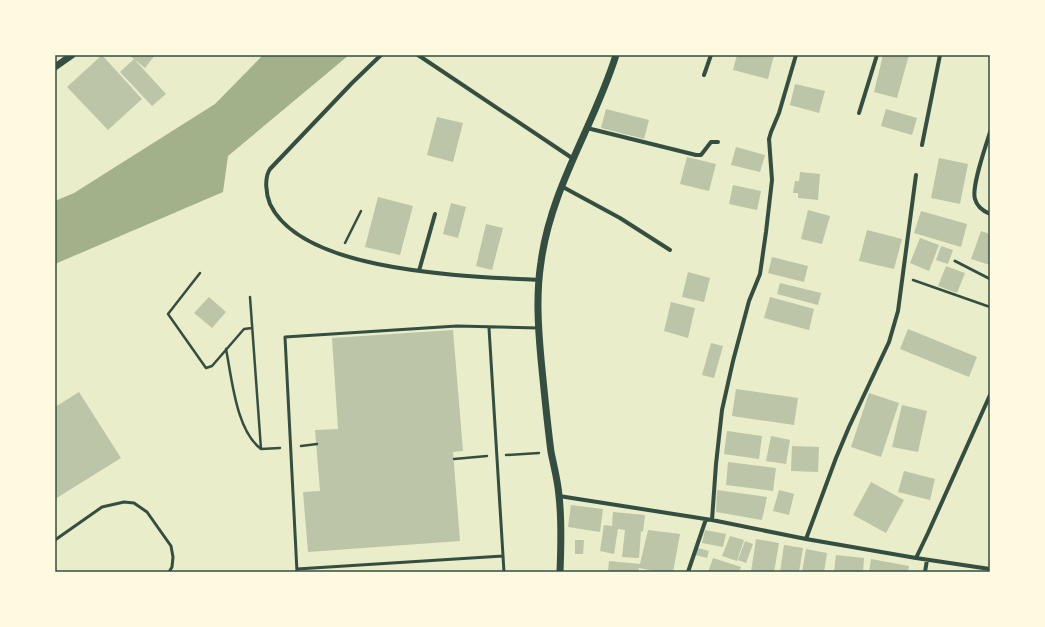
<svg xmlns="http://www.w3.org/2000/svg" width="1045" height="627" viewBox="0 0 1045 627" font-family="'DM Sans',sans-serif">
<rect width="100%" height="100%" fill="#e9edc9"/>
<!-- water -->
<path fill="#a3b18a" d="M 263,55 L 349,55 L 228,156 L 223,192 L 55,264 L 55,201 L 74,193 L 215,104 Z"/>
<!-- building -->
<path fill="#bcc5a7" d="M 102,55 L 142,99 L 108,130 L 67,87 Z
M 129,55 L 155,55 L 145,68 Z
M 737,55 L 774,55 L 768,79 L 733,70 Z
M 883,55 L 909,55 L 897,98 L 874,92 Z
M 134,59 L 166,94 L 152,106 L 120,72 Z
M 795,84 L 825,91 L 819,113 L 790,105 Z
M 606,109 L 649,120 L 644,139 L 601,128 Z
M 886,109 L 917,118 L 912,135 L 881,126 Z
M 437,117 L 463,123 L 453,162 L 427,155 Z
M 736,147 L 765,155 L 760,172 L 731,165 Z
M 687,157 L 716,164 L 709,191 L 680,184 Z
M 939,158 L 968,164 L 960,204 L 931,198 Z
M 800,172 L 820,174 L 818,200 L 798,198 L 798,193 L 793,193 L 795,181 L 799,181 Z
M 733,185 L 761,191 L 757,210 L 729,204 Z
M 378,197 L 413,206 L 400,255 L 365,247 Z
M 451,203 L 466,207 L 458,238 L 443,234 Z
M 808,210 L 830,216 L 822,244 L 801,239 Z
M 921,211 L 967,224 L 961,247 L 914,233 Z
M 486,224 L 503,228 L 492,270 L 476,266 Z
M 867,230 L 902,239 L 894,269 L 859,261 Z
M 981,231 L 990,234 L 990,265 L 971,259 Z
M 920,238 L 939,245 L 929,271 L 910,263 Z
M 941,246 L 953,250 L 948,264 L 936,260 Z
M 772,257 L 808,266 L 804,282 L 768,273 Z
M 946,266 L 965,273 L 957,293 L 938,286 Z
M 688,272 L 710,278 L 704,302 L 682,297 Z
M 780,283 L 821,293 L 818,305 L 777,294 Z
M 209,297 L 226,312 L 212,328 L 194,313 Z
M 770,297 L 814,309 L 809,330 L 764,318 Z
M 671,302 L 695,308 L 688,338 L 664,331 Z
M 908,329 L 977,357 L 969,377 L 900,349 Z
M 453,330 L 463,451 L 453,452 L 460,541 L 308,552 L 303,492 L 320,491 L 315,430 L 338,429 L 332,338 Z
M 711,343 L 723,346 L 714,378 L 702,375 Z
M 736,389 L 798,398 L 794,425 L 732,416 Z
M 79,392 L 121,458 L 55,499 L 55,407 Z
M 869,393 L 899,403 L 881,457 L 851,447 Z
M 902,405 L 927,411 L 918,452 L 892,447 Z
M 727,431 L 762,436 L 759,459 L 724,454 Z
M 771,436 L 790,440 L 786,464 L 766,461 Z
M 792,446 L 819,447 L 818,472 L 791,471 Z
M 728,462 L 776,468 L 773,491 L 726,485 Z
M 904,471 L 935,479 L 930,500 L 898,492 Z
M 871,482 L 904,500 L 886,533 L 853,515 Z
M 717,490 L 767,497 L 762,520 L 716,512 Z
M 779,490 L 794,494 L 789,515 L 773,511 Z
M 571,505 L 603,509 L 600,532 L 568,527 Z
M 613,512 L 645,515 L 643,532 L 641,531 L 639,558 L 622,557 L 625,530 L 618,529 L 614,554 L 600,551 L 604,525 L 612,526 Z
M 648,530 L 680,534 L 673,572 L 658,572 L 639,568 L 638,572 L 608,572 L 609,561 L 640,564 Z
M 705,530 L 726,534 L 723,547 L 702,543 Z
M 730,536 L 744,540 L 737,561 L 722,556 Z
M 756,539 L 779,543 L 774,572 L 751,572 Z
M 575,540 L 584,540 L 583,554 L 575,554 Z
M 745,541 L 753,544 L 746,563 L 738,560 Z
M 784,545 L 803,548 L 799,572 L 780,572 Z
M 698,548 L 709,551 L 707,558 L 695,555 Z
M 806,549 L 827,553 L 824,572 L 802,572 Z
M 836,555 L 864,558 L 863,572 L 834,572 Z
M 713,558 L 741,567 L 739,572 L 708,572 Z
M 871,559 L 909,566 L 908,572 L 869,572 Z"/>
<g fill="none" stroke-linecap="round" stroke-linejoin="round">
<!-- path -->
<path stroke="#344e41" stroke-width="2.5" d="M 345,243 L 361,211
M 200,273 L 168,314 L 206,368 L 212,366 L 244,329 L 252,328
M 913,280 L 990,307
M 250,297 L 261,449
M 226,349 C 232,379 236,430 261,449 L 280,448
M 301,446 L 317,444
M 506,455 L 539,453
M 454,459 L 487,456"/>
<!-- service -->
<path stroke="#344e41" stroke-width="3" d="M 955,261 L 990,279
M 489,328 L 504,572
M 55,540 L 102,507 L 124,502 L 134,503 L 147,512 L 171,546 L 173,557 L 172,567 L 169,572
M 297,569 L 503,556
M 297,572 L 285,337 L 457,326 L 538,328"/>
<!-- minor -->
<path stroke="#344e41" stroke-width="4" d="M 381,55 L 352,83 L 270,169 C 264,178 266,194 270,204 C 303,274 471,276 539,280
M 418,55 L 572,158
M 704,75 L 711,55
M 859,113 L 877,55
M 587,128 L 696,155 L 701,155 L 711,142 L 718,142
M 990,132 C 986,146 971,187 975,199 C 977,207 983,211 990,214
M 922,145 L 940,55
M 561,186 L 620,218 L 670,250
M 419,271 L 435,214
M 559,496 L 712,520 L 806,539 L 916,558 L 990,569
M 712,520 L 716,464 L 722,410 L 733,361 L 749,301 L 760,274 L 766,232 L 772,180 L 769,139 L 771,132 L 779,113 L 796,55
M 806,539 L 836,458 L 849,427 L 889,342 L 898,311 L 916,175
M 916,558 L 928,533 L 990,395
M 688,572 L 706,519
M 925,572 L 927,560"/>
<!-- tertiary -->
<path stroke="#344e41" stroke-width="7" d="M 55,67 L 72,55
M 560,572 C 561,547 562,521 559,496 C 558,481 554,467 551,452 C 547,421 544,390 541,359 C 538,326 536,294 541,262 C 551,187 594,126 616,55"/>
</g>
<!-- border -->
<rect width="1045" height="627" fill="none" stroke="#fefae0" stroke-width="112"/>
<rect x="56" y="56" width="933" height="515" fill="none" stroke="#344e41" stroke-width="1.5"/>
</svg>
